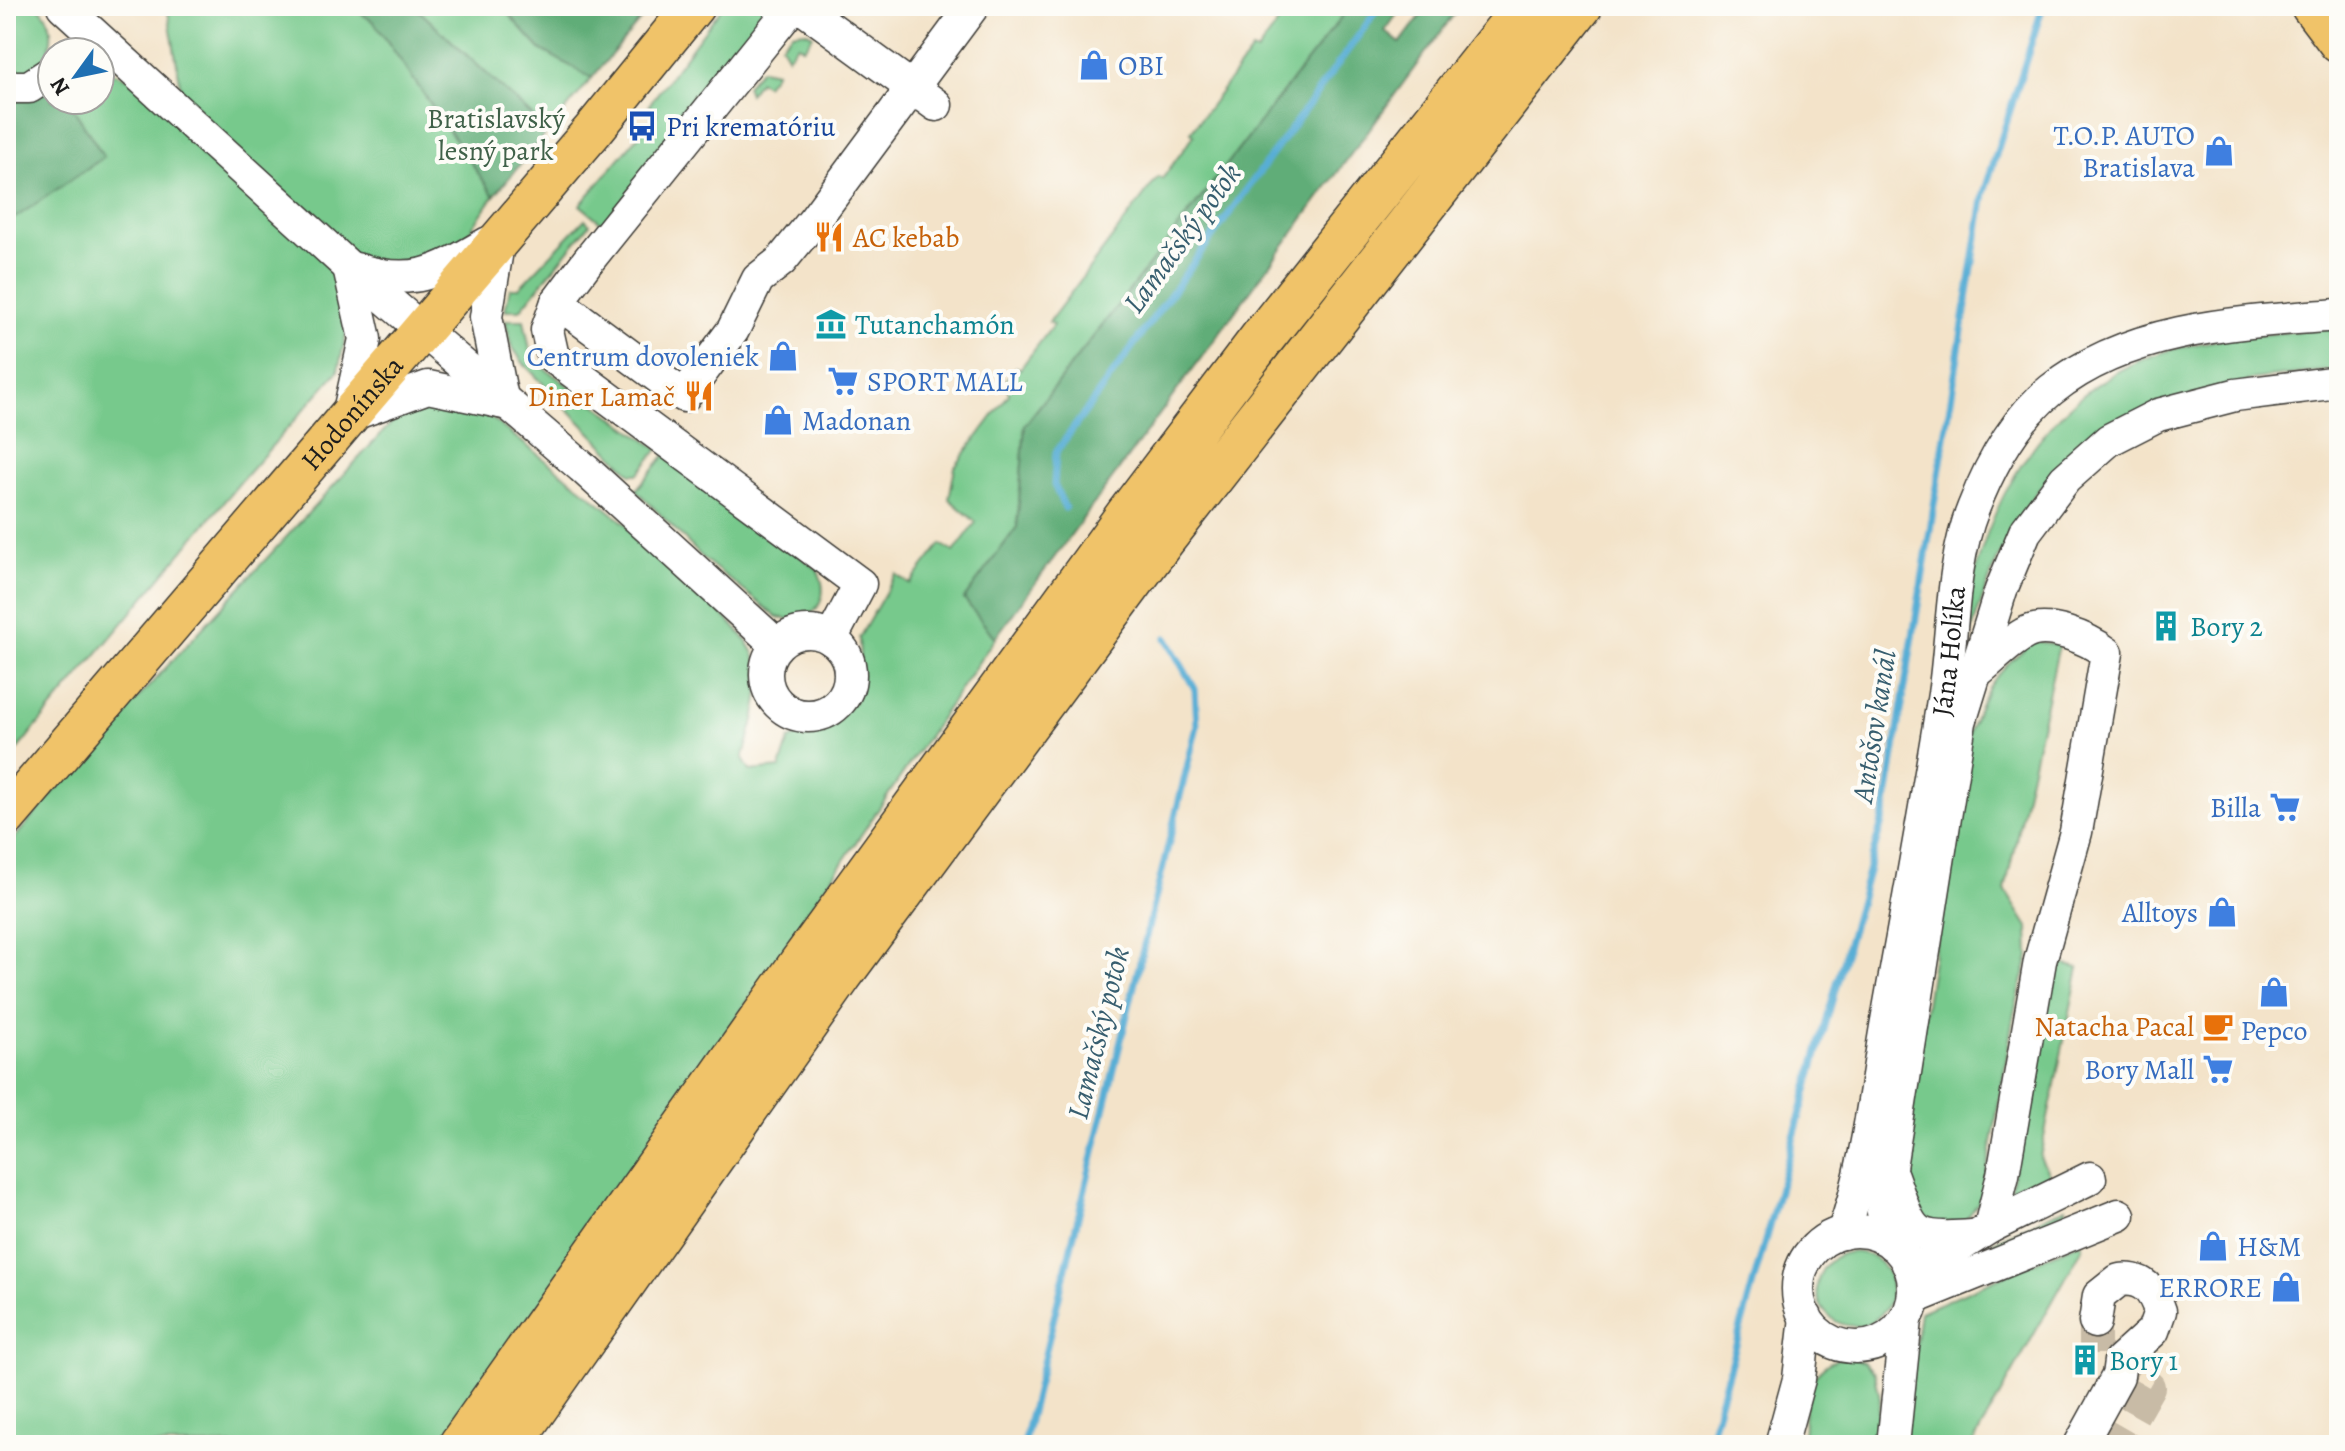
<svg xmlns="http://www.w3.org/2000/svg" width="2345" height="1451" viewBox="0 0 2345 1451" font-family="Alegreya,serif">
<rect width="100%" height="100%" fill="#fdfcf7"/>
<filter id="ink" filterUnits="userSpaceOnUse"><feTurbulence type="fractalNoise" baseFrequency=".0125" numOctaves="2"/><feDisplacementMap in="SourceGraphic" scale="16" xChannelSelector="R" yChannelSelector="G"/><feConvolveMatrix kernelMatrix="1 2 1 2 8 2 1 2 1" color-interpolation-filters="sRGB"/></filter>
<filter id="wash" filterUnits="userSpaceOnUse"><feTurbulence type="fractalNoise" baseFrequency=".006" numOctaves="4" result="noise"/><feDisplacementMap in="SourceGraphic" scale="32" xChannelSelector="R" yChannelSelector="G"/><feGaussianBlur stdDeviation="1.8" result="paint"/><feColorMatrix in="noise" values="0 0 0 0 0 0 0 0 0 0 0 0 0 0 0 0 0 1.4 0 .05"/><feComposite in="paint" operator="in"/></filter>
<g filter="url(#wash)">
<rect width="100%" height="100%" fill="#f3e3c9"/>
<!-- green -->
<path fill="#77c98c" stroke="#4a7254" stroke-width="2" d="M 6,6 L 38,6 C 67,32 45,80 6,72 Z
M 167,6 L 350,6 L 374,22 L 494,196 L 460,245 L 350,316 L 338,371 L 242,480 L 6,763 L 6,207 L 15,217 L 104,157 L 68,100 L 100,100 L 100,75 L 112,72 L 183,100 Z
M 414,6 L 501,6 L 540,49 L 592,78 L 548,131 Z
M 723,6 L 781,6 L 603,224 L 580,205 L 657,114 L 649,105 Z
M 1286,6 L 1350,6 L 1025,425 L 1017,527 L 964,599 L 995,638 L 446,1445 L 6,1445 L 6,848 L 81,760 L 405,408 L 459,401 L 482,411 C 562,474 647,534 717,609 C 730,623 748,638 755,656 C 766,690 752,727 743,759 L 750,771 L 780,768 L 789,740 L 838,716 L 855,701 L 861,678 L 859,638 L 896,574 L 910,584 L 941,544 L 954,552 L 976,522 L 949,499 L 955,467 L 1009,394 L 1006,380 L 1016,367 L 1020,369 L 1053,325 L 1049,322 L 1158,177 L 1162,179 L 1194,135 L 1191,132 L 1252,50 L 1257,52 L 1289,8 Z
M 805,31 L 813,35 L 804,48 L 797,44 L 788,57 L 781,45 L 792,33 Z
M 761,69 L 776,72 L 766,85 L 759,81 L 749,94 L 746,86 Z
M 585,219 L 590,224 L 520,310 L 505,310 L 510,288 L 519,288 Z
M 505,320 L 524,320 L 530,350 L 537,363 L 658,449 L 638,474 L 631,474 L 524,364 L 513,348 Z
M 2339,327 L 2339,369 L 2254,379 L 2056,468 C 2003,529 1984,587 1962,664 C 1965,640 1966,615 1971,591 C 1992,485 2061,380 2170,350 C 2225,336 2283,333 2339,327 Z
M 666,454 L 817,569 C 834,601 811,627 777,617 L 704,559 L 636,490 Z
M 2035,641 L 2059,645 L 2005,890 L 2028,927 L 2029,957 L 2014,1013 L 1983,1196 L 1963,1224 L 1923,1222 L 1906,1184 L 1905,1139 L 1968,735 C 1988,686 1992,673 2035,641 Z
M 2052,962 L 2079,968 L 2040,1157 L 2053,1181 L 2008,1201 Z
M 2066,1207 L 2068,1219 L 1921,1282 L 1932,1271 Z
M 2081,1242 L 2083,1247 L 1972,1445 L 1901,1445 L 1920,1312 Z
M1817 1289a37 37 0 1 1 74 0a37 37 0 1 1-74 0Z
M 1846,1356 L 1864,1362 L 1875,1374 L 1880,1398 L 1874,1445 L 1802,1445 C 1807,1404 1800,1369 1846,1356 Z"/>
<!-- forest -->
<path fill="#61ad78" stroke="#3e644a" stroke-width="2" d="M 350,6 L 414,6 L 548,131 L 494,196 L 374,22 Z
M 501,6 L 652,6 L 592,78 L 540,49 Z
M 1350,6 L 1403,6 L 1385,31 L 1400,43 L 1428,6 L 1460,6 L 995,638 L 964,599 L 1017,527 L 1025,425 Z
M 52,88 L 52,100 L 68,100 L 104,157 L 15,218 L 6,207 L 6,104 Z"/>
<g fill="none" stroke-linecap="round" stroke-linejoin="round">
<!-- stream -->
<path stroke="#59aed5" stroke-width="7" d="M 1065,508 L 1054,485 L 1056,452 L 1380,6
M 1023,1445 L 1197,726 L 1195,689 L 1166,638
M 1708,1445 L 1885,811 L 1984,193 L 2043,6"/>
</g>
</g>
<g filter="url(#ink)">
<g fill="none" stroke-linecap="round" stroke-linejoin="round">
<!-- minor-tunnel -->
<path stroke="#c8bba6" stroke-width="32" stroke-dasharray="32 16" stroke-linecap="butt" d="M 2095,1322 L 2095,1356 L 2149,1387 L 2116,1445"/>
<!-- minor casing -->
<g stroke="#3c3a36" stroke-width="35">
<g id="minor">
<path d="M 63,6 L 349,267 L 582,467 L 777,645"/>
<path d="M 793,6 L 587,262 L 557,302 L 547,330 L 553,357 L 860,584 L 831,639"/>
<path d="M 800,6 L 936,105"/>
<path d="M 6,87 L 29,87 L 52,72"/>
<path d="M 499,238 L 486,317 L 503,403"/>
<path d="M 356,269 C 414,287 438,272 488,243"/>
<path d="M 557,302 L 684,396 L 733,330 L 758,279 L 781,261 L 815,219 L 973,6"/>
<path d="M 348,416 L 428,387 L 500,402"/>
<path d="M 348,416 L 365,339 L 349,267"/>
<circle cx="808" cy="674" r="42"/>
<path d="M 1974,674 C 1990,662 2006,644 2024,634 C 2046,620 2089,639 2107,653 L 2076,832 L 2040,961 L 2003,1175 L 1990,1227"/>
<path d="M 1892,1176 C 1913,1234 1909,1241 1972,1236"/>
<circle cx="1856" cy="1289" r="58"/>
<path id="s1" d="M 1843,1233 C 1868,1164 1875,1087 1888,1015 C 1907,908 1927,801 1944,694 C 1953,635 1951,564 1973,509 C 1990,465 2014,420 2051,390 C 2130,326 2243,322 2339,315"/>
<path d="M 1892,1244 L 1883,1212 L 1960,722 L 2001,590 L 2025,532 L 2065,479 L 2109,440 L 2158,415 L 2235,395 L 2339,382"/>
<path d="M 1908,1264 L 1928,1266 L 1990,1227 L 2090,1178"/>
<path d="M 1914,1298 L 2119,1215"/>
<path d="M 1781,1445 L 1799,1379 L 1806,1317"/>
<path d="M 1893,1445 L 1906,1319"/>
<path d="M 2080,1445 L 2118,1376 L 2120,1361 L 2153,1331 L 2160,1311 C 2153,1289 2142,1277 2119,1280 L 2099,1296 L 2095,1322"/>
</g>
</g>
<!-- major casing -->
<g stroke="#3c3a36" stroke-width="43">
<g id="major">
<path d="M 2311,6 L 2339,43"/>
<path id="s2" d="M 6,817 L 595,128 L 694,6"/>
</g>
</g>
<!-- highway casing -->
<g stroke="#3c3a36" stroke-width="47">
<path id="highway" d="M 461,1445 L 801,964 L 1128,515 L 1263,337 L 1526,6
M 509,1445 L 840,975 L 1163,539 L 1580,6"/>
</g>
<!-- minor -->
<use href="#minor" stroke="#fff" stroke-width="32"/>
<!-- major -->
<use href="#major" stroke="#f0c369" stroke-width="40"/>
<!-- highway -->
<use href="#highway" stroke="#f0c369" stroke-width="44"/>
</g>
</g>
<!-- icons -->
<defs>
<g id="shop-bare" transform="scale(2.4)"><path d="M-5-2.5h2.3a2.7 3.5 0 0 1 5.4 0H5L5.5 6h-11ZM-1.5-2.5h3a1.5 2.3 0 0 0-3 0Z" fill="#3f7fe0" stroke="#fdfcf7" stroke-width="2.5" paint-order="stroke"/></g>
<g id="bus-bare" transform="scale(2.4)"><path d="M-5-6H5V4H4V6H2V4H-2V6H-4V4H-5ZM-3.5-4V0h7V-4ZM-3.5 1.2v1.5H-2V1.2ZM2 1.2v1.5H3.5V1.2Z" fill="#1a4fb4" stroke="#fdfcf7" stroke-width="2.5" paint-order="stroke"/></g>
<g id="restaurant-bare" transform="scale(2.4)"><path d="M-5-6h1v4h1v-4h1v4h1v-4h1v5L-1.5 .5V6h-2V.5L-5-1ZM5-6V6H3V1.5H1.5Q1.5-4 5-6Z" fill="#e8710a" stroke="#fdfcf7" stroke-width="2.5" paint-order="stroke"/></g>
<g id="museum-bare" transform="scale(2.4)"><path d="M0-6L6-3V-2H-6V-3ZM-5-1h2V3h-2ZM-1-1h2V3h-2ZM3-1h2V3H3ZM-6 4H6V6H-6Z" fill="#0f9aa8" stroke="#fdfcf7" stroke-width="2.5" paint-order="stroke"/></g>
<g id="supermarket-bare" transform="scale(2.4)"><path d="M-6-5.5h2.5l.6 2H6L4.5 2H-2.5L-4.4-4H-6ZM-1.5 3.2a1.3 1.3 0 1 0 .1 0ZM3 3.2a1.3 1.3 0 1 0 .1 0Z" fill="#3f7fe0" stroke="#fdfcf7" stroke-width="2.5" paint-order="stroke"/></g>
<g id="building-bare" transform="scale(2.4)"><path d="M-4-6H4V6H1V3H-1V6H-4ZM-2.5-4.3h1.7v1.8h-1.7ZM.8-4.3h1.7v1.8H.8ZM-2.5-1h1.7V.8h-1.7ZM.8-1h1.7V.8H.8Z" fill="#0f9aa8" stroke="#fdfcf7" stroke-width="2.5" paint-order="stroke"/></g>
<g id="cafe-bare" transform="scale(2.4)"><path d="M-5.5-4.5H6V0H3Q3 3.5 0 3.5H-2.5Q-5.5 3.5-5.5 0ZM3-3.2v2h1.7v-2ZM-6 4.5H4V6H-6Z" fill="#e8710a" stroke="#fdfcf7" stroke-width="2.5" paint-order="stroke"/></g>
</defs>
<g fill-rule="evenodd">
<use href="#shop-bare" x="1094" y="65"/>
<use href="#bus-bare" x="642" y="126"/>
<use href="#shop-bare" x="2219" y="151"/>
<use href="#restaurant-bare" x="829" y="237"/>
<use href="#museum-bare" x="831" y="324"/>
<use href="#shop-bare" x="783" y="356"/>
<use href="#supermarket-bare" x="843" y="381"/>
<use href="#restaurant-bare" x="699" y="396"/>
<use href="#shop-bare" x="778" y="420"/>
<use href="#building-bare" x="2166" y="626"/>
<use href="#supermarket-bare" x="2285" y="807"/>
<use href="#shop-bare" x="2222" y="912"/>
<use href="#shop-bare" x="2274" y="992"/>
<use href="#cafe-bare" x="2218" y="1026"/>
<use href="#supermarket-bare" x="2218" y="1069"/>
<use href="#shop-bare" x="2213" y="1246"/>
<use href="#shop-bare" x="2286" y="1287"/>
<use href="#building-bare" x="2085" y="1360"/>
</g>
<g text-anchor="middle" stroke-width="8" stroke-linejoin="round" paint-order="stroke">
<!-- shop labels -->
<g font-size="28" fill="#366cbe" stroke="#fdfcf7" text-anchor="end">
<text x="1118" y="75" text-anchor="start">OBI</text>
<text x="2195" y="145">T.O.P. AUTO<tspan x="2195" dy="32">Bratislava</tspan></text>
<text x="759" y="366">Centrum dovoleniek</text>
<text x="867" y="391" text-anchor="start">SPORT MALL</text>
<text x="802" y="430" text-anchor="start">Madonan</text>
<text x="2261" y="817">Billa</text>
<text x="2198" y="922">Alltoys</text>
<text x="2274" y="1040" text-anchor="middle">Pepco</text>
<text x="2194" y="1079">Bory Mall</text>
<text x="2237" y="1256" text-anchor="start">H&amp;M</text>
<text x="2262" y="1297">ERRORE</text>
</g>
<!-- park labels -->
<g font-size="28" fill="#406149" stroke="#fdfcf7">
<text x="496" y="128">Bratislavský<tspan x="496" dy="32">lesný park</tspan></text>
</g>
<!-- transit labels -->
<g font-size="28" fill="#164399" stroke="#fdfcf7" text-anchor="start">
<text x="666" y="136">Pri krematóriu</text>
</g>
<!-- food labels -->
<g font-size="28" fill="#c56008" stroke="#fdfcf7" text-anchor="end">
<text x="853" y="247" text-anchor="start">AC kebab</text>
<text x="675" y="406">Diner Lamač</text>
<text x="2194" y="1036">Natacha Pacal</text>
</g>
<!-- culture labels -->
<g font-size="28" fill="#0d838f" stroke="#fdfcf7" text-anchor="start">
<text x="855" y="334">Tutanchamón</text>
<text x="2190" y="636">Bory 2</text>
<text x="2109" y="1370">Bory 1</text>
</g>
<!-- street labels -->
<g font-size="28" fill="#1c1c1c" stroke="#fdfcf7">
<text dy="10" stroke="none"><textPath href="#s2" startOffset="532">Hodonínska</textPath></text>
<text dy="10" stroke="none"><textPath href="#s1" startOffset="592">Jána Holíka</textPath></text>
</g>
<!-- water labels -->
<g font-size="30" font-style="italic" fill="#375e6f" stroke="#fdfcf7">
<text transform="translate(1182 238) rotate(-54)" y="10">Lamačský potok</text>
<text transform="translate(1874 726) rotate(-81)" y="10">Antošov kanál</text>
<text transform="translate(1098 1033) rotate(-76)" y="10">Lamačský potok</text>
</g>
</g>
<!-- margin -->
<rect width="2345" height="1451" fill="none" stroke="#fdfcf7" stroke-width="32"/>
<!-- north arrow -->
<g transform="translate(76 76) rotate(237)"><circle r="38" fill="#fdfcf7" stroke="#a3a29f" stroke-width="2"/>
<path d="M0-6L14 30L0 20L-14 30Z" fill="#1f6fb2"/>
<text y="-12" font-size="22" font-weight="bold" text-anchor="middle" fill="#1c1c1c">N</text>
</g>
</svg>
